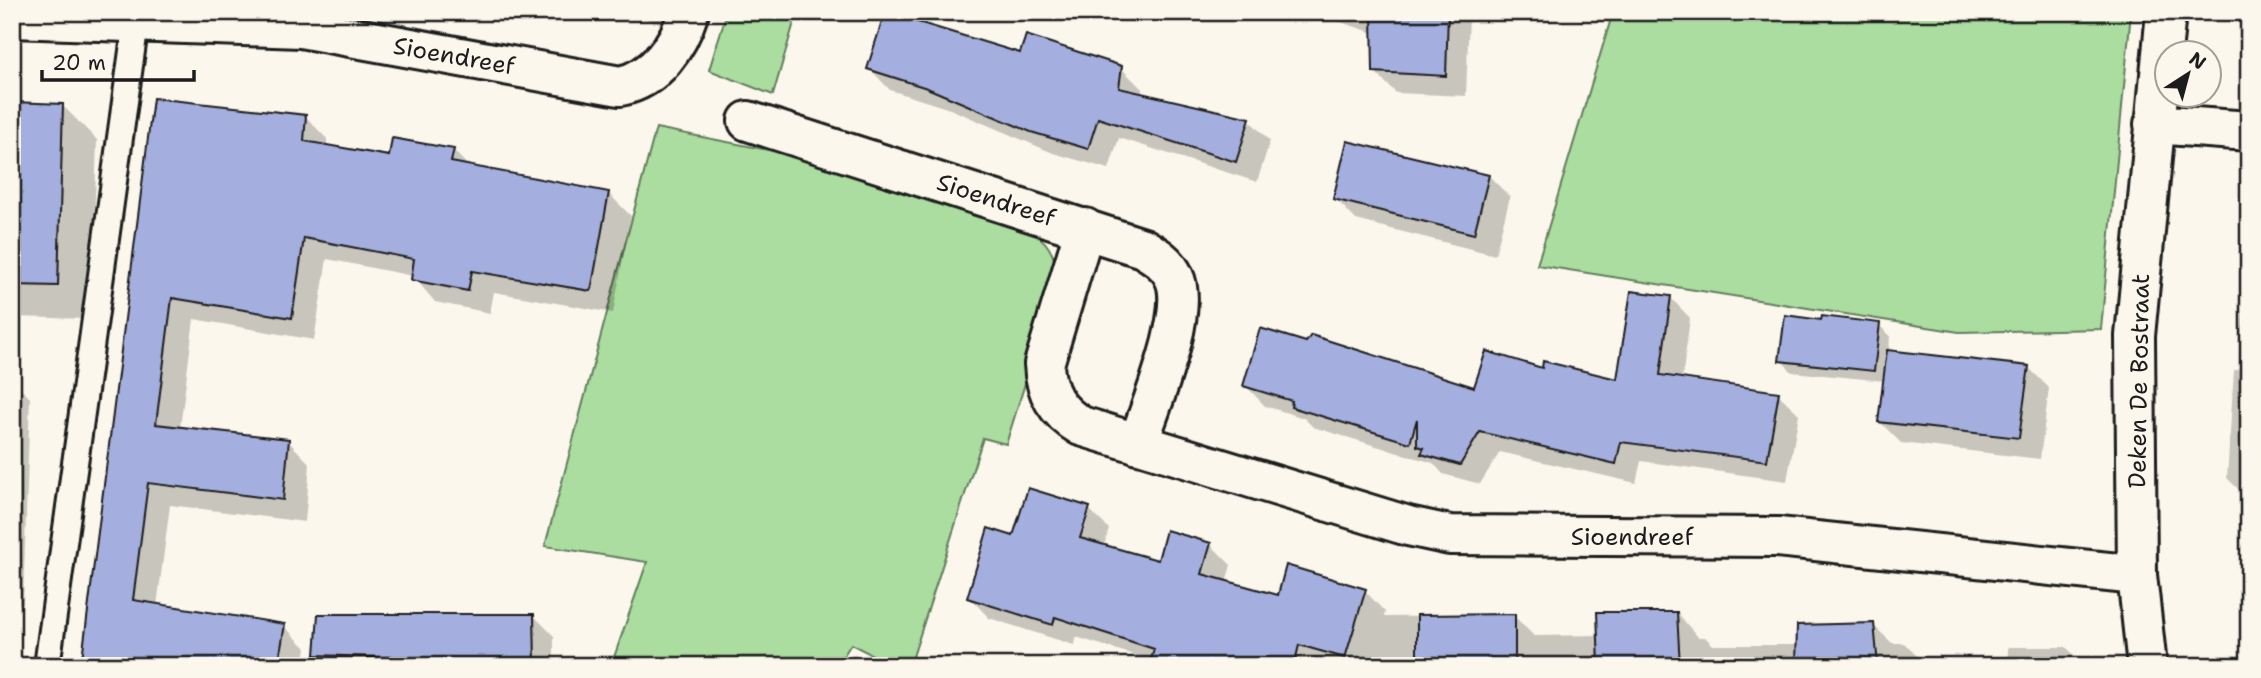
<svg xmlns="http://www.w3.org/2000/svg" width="2261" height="678" viewBox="0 0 2261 678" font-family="'Shantell Sans',sans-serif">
<rect width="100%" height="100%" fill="#fbf7ec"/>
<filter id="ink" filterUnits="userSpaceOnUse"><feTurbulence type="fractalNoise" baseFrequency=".0143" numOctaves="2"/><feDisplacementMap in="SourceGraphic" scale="14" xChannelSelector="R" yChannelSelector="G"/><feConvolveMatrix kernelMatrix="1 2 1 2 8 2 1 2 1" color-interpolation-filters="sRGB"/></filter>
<g filter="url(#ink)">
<!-- green -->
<path fill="#aadd9f" stroke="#637c5e" stroke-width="2" d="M 727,12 L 797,12 L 773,95 L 709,70 Z
M 1613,12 L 2131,12 L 2101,329 L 1959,332 L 1537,265 Z
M 656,128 L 794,155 L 1032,232 C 1053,244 1059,265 1055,288 L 1006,444 L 983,438 L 910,666 L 894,666 L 851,644 L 837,666 L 611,666 L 647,562 L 545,546 Z"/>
<!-- shadow -->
<path fill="#0003" d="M 624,12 L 664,12 L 660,24 Z
M 1310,12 L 1466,12 L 1469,15 L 1466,96 L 1396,93 L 1375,72 L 1374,33 Z
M 1021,56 L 1121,68 L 1142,89 L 1142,95 L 1249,120 L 1270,141 L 1257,182 L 1119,138 L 1109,169 L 1053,153 L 950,109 L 890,90 L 869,68 Z
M 154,100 L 305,116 L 327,139 L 327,147 L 390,158 L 453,150 L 470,168 L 608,193 L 631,216 L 613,313 L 494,292 L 490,313 L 435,302 L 413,276 L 327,259 L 314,340 L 194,319 L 180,428 L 288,441 L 310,464 L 305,522 L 170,505 L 157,606 L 284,626 L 306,648 L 303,666 L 83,666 Z
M 12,104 L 63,106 L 97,140 L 91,319 L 12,317 Z
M 1489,176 L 1510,197 L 1495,255 L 1356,220 L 1335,198 Z
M 2248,215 L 2249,215 L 2249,500 L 2227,478 L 2234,370 L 2239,370 Z
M 1670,297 L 1690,318 L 1682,380 L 1778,394 L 1799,414 L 1787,481 L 1641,461 L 1636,483 L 1500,452 L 1480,484 L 1443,474 L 1433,463 L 1313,427 L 1304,418 L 1265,406 L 1245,385 L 1475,389 L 1543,370 L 1619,381 Z
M 1823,322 L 1879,325 L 1890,336 L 1889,352 L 2028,367 L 2049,388 L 2040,459 L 1901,443 L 1880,422 L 1885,381 L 1792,372 L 1781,360 Z
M 12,380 L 30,398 L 23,604 L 12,604 Z
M 1089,509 L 1109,529 L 1104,546 L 1160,562 L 1210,544 L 1231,565 L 1226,583 L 1279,598 L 1365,591 L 1385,612 L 1384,617 L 1514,616 L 1534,636 L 1600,635 L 1677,613 L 1698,637 L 1705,637 L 1713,645 L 1798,645 L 1873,625 L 1892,643 L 1904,643 L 1924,663 L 2008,662 L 2008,647 L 2066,647 L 2085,666 L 1151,666 L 1153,661 L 1076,637 L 1074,645 L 989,618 L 969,597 L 1014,538 Z
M 534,616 L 554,636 L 554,666 L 329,666 L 317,654 Z
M 2240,660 L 2249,661 L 2249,666 L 2239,666 Z"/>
<!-- building -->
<path fill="#a4afdf" stroke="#1c1c1c" stroke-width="2" d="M 885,12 L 1020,53 L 1026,35 L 1122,66 L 1119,88 L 1250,118 L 1236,162 L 1098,118 L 1088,149 L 1031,132 L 927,88 L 867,69 Z
M 1372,12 L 1448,12 L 1446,76 L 1373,72 Z
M 153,98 L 306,115 L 304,141 L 389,156 L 392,138 L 454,149 L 451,162 L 609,192 L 591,291 L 472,271 L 468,291 L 411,280 L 414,259 L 304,238 L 292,318 L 172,298 L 156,424 L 289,439 L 283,500 L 148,483 L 133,600 L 285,624 L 278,666 L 81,666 Z
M 12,102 L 63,104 L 58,286 L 12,285 Z
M 1347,141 L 1489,175 L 1474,234 L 1333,199 Z
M 1631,291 L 1671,296 L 1660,375 L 1779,392 L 1767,461 L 1621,442 L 1616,464 L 1480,432 L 1460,465 L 1421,454 L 1424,448 L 1417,446 L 1417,419 L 1410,443 L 1291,407 L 1292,401 L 1243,386 L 1260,328 L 1306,342 L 1311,335 L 1474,387 L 1486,351 L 1542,368 L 1543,361 L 1617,379 Z
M 1785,315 L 1821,320 L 1822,316 L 1880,323 L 1874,371 L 1779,361 Z
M 1887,350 L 2029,366 L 2019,438 L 1878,422 Z
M 1028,488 L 1090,507 L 1080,538 L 1158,560 L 1166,530 L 1211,543 L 1202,574 L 1278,595 L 1286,565 L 1366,589 L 1345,658 L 1299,645 L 1294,666 L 1149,666 L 1154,649 L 1055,617 L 1053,625 L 967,598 L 988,528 L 1013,536 Z
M 1597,612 L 1677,612 L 1680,666 L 1599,666 Z
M 318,614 L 534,614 L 535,662 L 482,660 L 482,666 L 428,666 L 428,659 L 315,655 Z
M 1515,614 L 1515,666 L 1417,666 L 1417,615 Z
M 1874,623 L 1878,666 L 1796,666 L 1797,625 Z"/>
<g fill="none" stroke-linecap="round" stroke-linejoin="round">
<!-- service casing -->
<g stroke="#1c1c1c" stroke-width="30">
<path id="service" d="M 47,666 L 136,22"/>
</g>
<!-- minor casing -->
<g stroke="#1c1c1c" stroke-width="44">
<path id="minor" d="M 12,18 L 301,28 L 620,86 C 656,79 678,46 689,12
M 748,121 L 1143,248 C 1155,255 1168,263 1174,277 C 1191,311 1150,407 1138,444
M 2154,124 L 2249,131
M 1085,228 L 1044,364 C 1045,392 1057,412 1081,426 L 1408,526 L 1450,535 L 1778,537 L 2137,575
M 2147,666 L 2137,575 L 2135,336 L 2166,12"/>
</g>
<!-- service -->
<use href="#service" stroke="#fbf7ec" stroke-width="24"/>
<!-- minor -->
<use href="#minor" stroke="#fbf7ec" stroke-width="38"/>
</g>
</g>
<g text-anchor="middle" stroke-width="6" stroke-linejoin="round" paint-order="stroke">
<!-- street labels -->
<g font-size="24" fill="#1c1c1c" stroke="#fbf7ec">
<text transform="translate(454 56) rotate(10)" y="8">Sioendreef</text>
<text transform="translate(996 200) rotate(18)" y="8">Sioendreef</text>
<text transform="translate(2139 381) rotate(-89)" y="8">Deken De Bostraat</text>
<text x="1632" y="545">Sioendreef</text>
</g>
</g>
<!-- margin -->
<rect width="2261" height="678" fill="none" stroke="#fbf7ec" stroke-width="42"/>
<rect x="21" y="21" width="2219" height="636" fill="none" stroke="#1c1c1c" stroke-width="2.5" filter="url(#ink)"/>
<!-- north arrow -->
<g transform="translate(2188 74) rotate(36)"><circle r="33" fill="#fbf7ec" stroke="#a29f99" stroke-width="2"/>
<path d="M0-5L12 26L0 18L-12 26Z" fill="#1c1c1c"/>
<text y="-10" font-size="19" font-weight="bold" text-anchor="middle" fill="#1c1c1c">N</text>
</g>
<!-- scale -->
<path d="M42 70v10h152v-10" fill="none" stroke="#1c1c1c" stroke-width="3.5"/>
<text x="52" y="70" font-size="21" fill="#1c1c1c" stroke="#fbf7ec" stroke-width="5" paint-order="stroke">20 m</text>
</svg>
